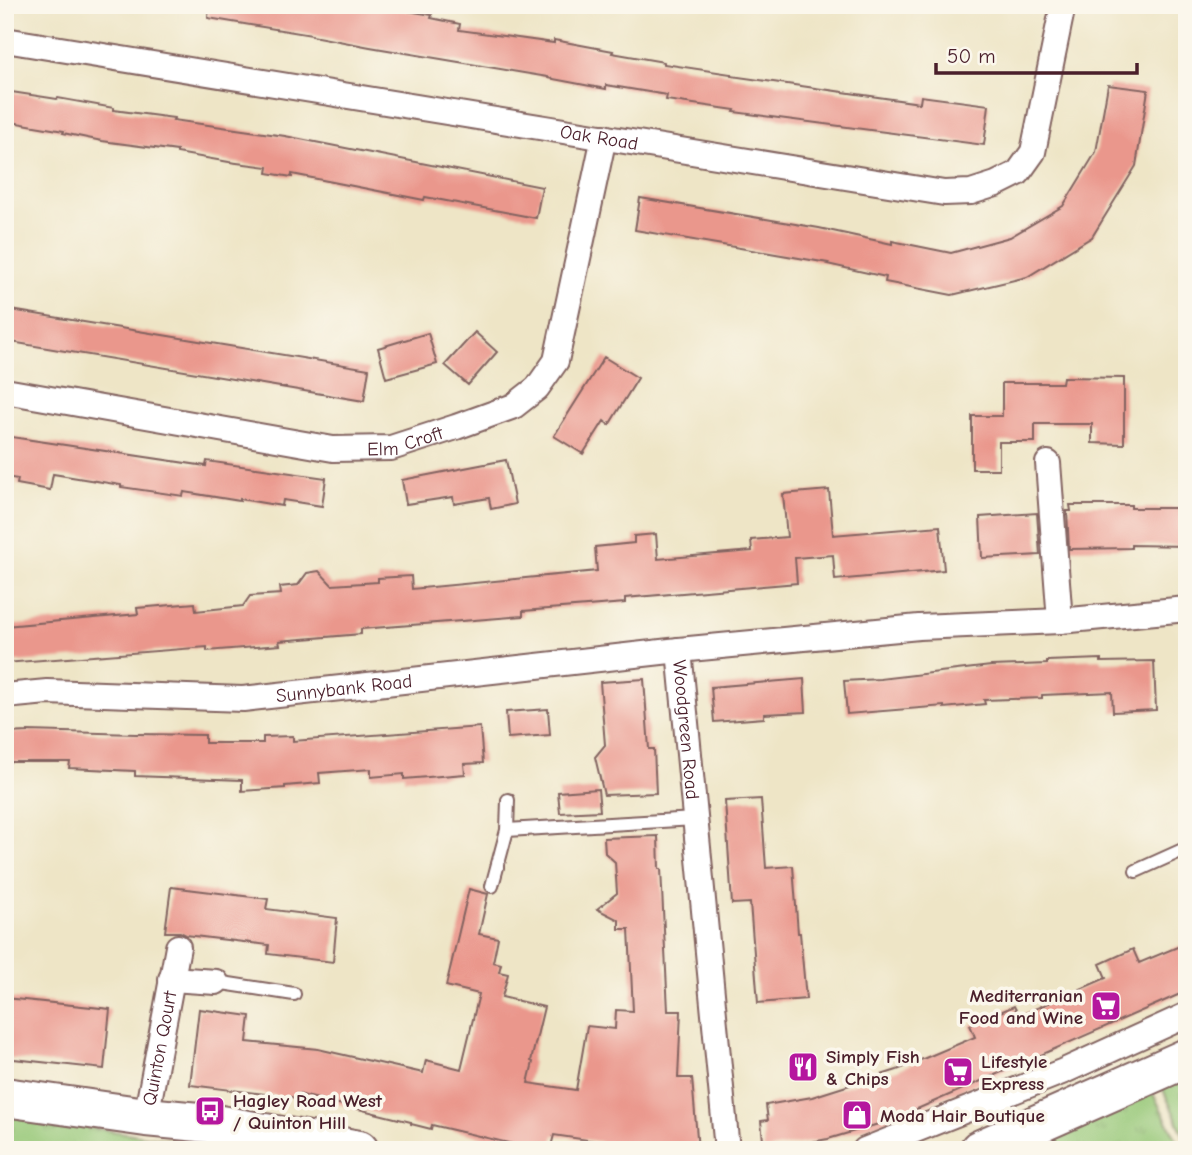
<svg xmlns="http://www.w3.org/2000/svg" width="1192" height="1155" viewBox="0 0 1192 1155" font-family="'Comic Neue',sans-serif">
<defs>
<pattern id="grass-tufts" width="24" height="20" patternUnits="userSpaceOnUse" patternTransform="scale(1.75)"><rect width="24" height="20" fill="#96c777"/><path d="M3 7l-1-3M5 7V3M7 7l1-3M15 17l-1-3M17 17v-4M19 17l1-3" fill="none" stroke="#83aa67"/></pattern>
</defs>
<rect width="100%" height="100%" fill="#fbf7ec"/>
<filter id="ink" filterUnits="userSpaceOnUse"><feTurbulence type="fractalNoise" baseFrequency=".0143" numOctaves="2"/><feDisplacementMap in="SourceGraphic" scale="14" xChannelSelector="R" yChannelSelector="G"/><feConvolveMatrix kernelMatrix="1 2 1 2 8 2 1 2 1" color-interpolation-filters="sRGB"/></filter>
<filter id="wash" filterUnits="userSpaceOnUse"><feTurbulence type="fractalNoise" baseFrequency=".00686" numOctaves="4" result="noise"/><feDisplacementMap in="SourceGraphic" scale="28" xChannelSelector="R" yChannelSelector="G"/><feGaussianBlur stdDeviation="1.57" result="paint"/><feColorMatrix in="noise" values="0 0 0 0 0 0 0 0 0 0 0 0 0 0 0 0 0 1.4 0 .05"/><feComposite in="paint" operator="in"/></filter>
<g filter="url(#wash)">
<rect width="100%" height="100%" fill="#eee5c6"/>
<!-- grass -->
<path fill="url(#grass-tufts)" stroke="#707351" stroke-width="2" d="M 1187,1073 L 1187,1137 L 1185,1138 L 1160,1083 Z
M 1150,1088 L 1178,1142 L 1159,1150 L 1014,1150 Z
M 5,1115 L 239,1150 L 5,1150 Z"/>
<g id="blocks">
<!-- building -->
<path fill="#ea978c" d="M 209,5 L 372,5 L 432,15 L 431,18 L 460,24 L 459,30 L 554,43 L 554,40 L 613,51 L 612,53 L 664,62 L 664,64 L 731,74 L 731,76 L 920,103 L 921,96 L 989,105 L 984,145 L 734,112 L 735,110 L 666,100 L 667,95 L 606,85 L 606,89 L 548,78 L 548,77 L 370,47 L 312,36 L 312,35 L 208,18 Z
M 1108,85 L 1148,90 L 1136,166 L 1092,237 L 1027,277 L 952,295 L 885,282 L 886,277 L 827,264 L 828,263 L 635,230 L 640,198 L 819,228 L 892,244 L 892,241 L 951,253 L 1010,237 L 1063,206 L 1096,152 Z
M 5,91 L 57,99 L 58,98 L 114,108 L 114,110 L 174,118 L 173,120 L 285,136 L 542,187 L 536,218 L 425,197 L 424,200 L 292,174 L 292,177 L 267,173 L 268,167 L 229,162 L 177,153 L 177,151 L 102,141 L 63,133 L 64,131 L 5,121 Z
M 5,309 L 369,369 L 364,401 L 5,341 Z
M 475,332 L 497,352 L 468,385 L 445,365 Z
M 428,333 L 437,364 L 386,378 L 378,348 Z
M 604,357 L 638,378 L 609,425 L 604,421 L 583,454 L 554,436 Z
M 1063,377 L 1124,378 L 1124,444 L 1092,443 L 1092,424 L 1035,424 L 1035,442 L 999,442 L 999,469 L 972,469 L 972,416 L 1002,416 L 1002,383 L 1062,383 Z
M 5,436 L 206,466 L 207,461 L 326,478 L 322,506 L 283,500 L 282,506 L 240,499 L 240,501 L 184,492 L 183,496 L 121,487 L 121,485 L 53,474 L 50,490 L 17,484 L 18,479 L 5,477 Z
M 506,460 L 515,504 L 491,509 L 489,498 L 454,504 L 453,497 L 406,504 L 402,480 Z
M 829,490 L 833,535 L 940,526 L 944,570 L 835,580 L 833,555 L 795,558 L 797,583 L 625,598 L 625,603 L 523,611 L 523,616 L 361,629 L 361,634 L 279,641 L 280,645 L 207,651 L 207,647 L 5,663 L 5,626 L 138,614 L 137,608 L 195,603 L 196,611 L 243,606 L 250,596 L 281,594 L 280,587 L 298,585 L 307,573 L 319,571 L 332,585 L 378,582 L 378,578 L 411,576 L 412,589 L 597,571 L 595,547 L 634,543 L 634,536 L 656,534 L 658,559 L 752,551 L 751,540 L 787,537 L 783,494 Z
M 1070,505 L 1131,505 L 1131,508 L 1187,508 L 1187,546 L 1131,545 L 1131,548 L 1069,549 L 1067,511 L 1071,511 Z
M 1037,513 L 1040,555 L 982,558 L 980,517 Z
M 1101,659 L 1101,662 L 1154,661 L 1156,710 L 1113,712 L 1112,692 L 1042,695 L 1042,698 L 984,700 L 985,704 L 944,708 L 944,706 L 847,714 L 844,681 L 880,679 L 991,666 L 1047,664 L 1047,661 Z
M 644,679 L 649,749 L 654,749 L 656,793 L 604,795 L 595,757 L 605,745 L 600,682 Z
M 804,679 L 806,712 L 764,714 L 764,718 L 714,722 L 711,687 Z
M 548,709 L 550,735 L 508,738 L 506,712 Z
M 480,727 L 483,763 L 464,764 L 465,774 L 404,779 L 404,774 L 371,777 L 371,769 L 319,773 L 320,783 L 285,786 L 285,788 L 242,791 L 242,780 L 135,776 L 135,771 L 69,768 L 70,762 L 5,762 L 5,733 L 28,732 L 28,731 L 136,734 L 205,735 L 205,743 L 263,743 L 263,737 L 293,736 L 293,741 Z
M 598,789 L 600,811 L 560,813 L 558,792 Z
M 761,799 L 766,868 L 793,866 L 798,933 L 800,933 L 806,999 L 758,1003 L 750,903 L 732,904 L 725,801 Z
M 658,836 L 659,869 L 661,869 L 668,1011 L 681,1011 L 678,1078 L 692,1078 L 698,1150 L 656,1150 L 554,1135 L 550,1150 L 538,1150 L 432,1125 L 431,1129 L 411,1124 L 411,1122 L 298,1094 L 298,1098 L 190,1085 L 199,1009 L 250,1016 L 247,1042 L 318,1049 L 423,1073 L 426,1060 L 461,1069 L 479,994 L 446,986 L 469,889 L 488,894 L 479,934 L 498,938 L 493,962 L 501,964 L 499,972 L 508,974 L 502,997 L 544,1007 L 531,1061 L 533,1062 L 528,1083 L 576,1090 L 587,1026 L 615,1029 L 616,1010 L 633,1011 L 629,929 L 619,929 L 619,920 L 597,909 L 617,893 L 615,862 L 605,853 L 604,838 Z
M 171,887 L 268,899 L 266,909 L 337,918 L 333,962 L 268,954 L 269,945 L 186,935 L 180,932 L 165,932 Z
M 1187,943 L 1187,991 L 892,1120 L 828,1139 L 764,1150 L 761,1121 L 768,1120 L 766,1105 L 812,1097 L 897,1070 L 975,1037 L 970,1025 L 1014,1006 L 1019,1016 L 1106,978 L 1100,964 L 1133,949 L 1139,963 Z
M 5,998 L 110,1009 L 104,1069 L 5,1058 Z"/>
</g>
</g>
<g filter="url(#ink)">
<use href="#blocks" fill-opacity="0" stroke="#836461" stroke-width="2"/>
<g fill="none" stroke-linecap="round" stroke-linejoin="round">
<!-- lane casing -->
<g stroke="#836461" stroke-width="16">
<path id="lane" d="M 507,830 L 508,800
M 1136,871 L 1187,848
M 492,886 L 507,830 L 695,819
M 216,982 L 294,994"/>
</g>
<!-- street casing -->
<g stroke="#836461" stroke-width="28">
<g id="street">
<path id="s1" d="M 5,40 L 944,193 L 971,192 L 996,184 L 1018,173 L 1033,152 L 1063,5"/>
<path id="s2" d="M 5,391 L 333,449 L 391,448 L 456,427 L 514,406 L 537,388 L 556,361 L 604,137"/>
<path d="M 1048,463 L 1060,621"/>
<path id="s3" d="M 679,650 L 727,1150"/>
<path id="s4" d="M 5,696 L 47,692 L 243,699 L 679,650 L 919,627 L 1060,621 L 1187,609"/>
<path d="M 171,979 L 216,982"/>
<path id="s5" d="M 146,1117 L 178,947"/>
<path d="M 865,1150 L 1064,1071 L 1187,1015"/>
</g>
</g>
<!-- highway casing -->
<g stroke="#836461" stroke-width="42">
<path id="highway" d="M 5,1097 L 146,1117 L 209,1123 L 359,1150
M 979,1150 L 1187,1058"/>
</g>
<!-- lane -->
<use href="#lane" stroke="#fff" stroke-width="12"/>
<!-- street -->
<use href="#street" stroke="#fff" stroke-width="24"/>
<!-- highway -->
<use href="#highway" stroke="#fff" stroke-width="38"/>
</g>
</g>
<!-- icons -->
<defs>
<g id="supermarket-square" transform="scale(1.575)"><rect x="-9" y="-9" width="18" height="18" rx="4" fill="#b5179e" stroke="#fbf7ec"/><path d="M-6-5.5h2.5l.6 2H6L4.5 2H-2.5L-4.4-4H-6ZM-1.5 3.2a1.3 1.3 0 1 0 .1 0ZM3 3.2a1.3 1.3 0 1 0 .1 0Z" fill="#fff"/></g>
<g id="restaurant-square" transform="scale(1.575)"><rect x="-9" y="-9" width="18" height="18" rx="4" fill="#b5179e" stroke="#fbf7ec"/><path d="M-5-6h1v4h1v-4h1v4h1v-4h1v5L-1.5 .5V6h-2V.5L-5-1ZM5-6V6H3V1.5H1.5Q1.5-4 5-6Z" fill="#fff"/></g>
<g id="bus-square" transform="scale(1.575)"><rect x="-9" y="-9" width="18" height="18" rx="4" fill="#b5179e" stroke="#fbf7ec"/><path d="M-5-6H5V4H4V6H2V4H-2V6H-4V4H-5ZM-3.5-4V0h7V-4ZM-3.5 1.2v1.5H-2V1.2ZM2 1.2v1.5H3.5V1.2Z" fill="#fff"/></g>
<g id="shop-square" transform="scale(1.575)"><rect x="-9" y="-9" width="18" height="18" rx="4" fill="#b5179e" stroke="#fbf7ec"/><path d="M-5-2.5h2.3a2.7 3.5 0 0 1 5.4 0H5L5.5 6h-11ZM-1.5-2.5h3a1.5 2.3 0 0 0-3 0Z" fill="#fff"/></g>
</defs>
<g fill-rule="evenodd">
<use href="#supermarket-square" x="1106" y="1006"/>
<use href="#restaurant-square" x="803" y="1067"/>
<use href="#supermarket-square" x="958" y="1072"/>
<use href="#bus-square" x="210" y="1111"/>
<use href="#shop-square" x="857" y="1115"/>
</g>
<g text-anchor="middle" stroke-width="7" stroke-linejoin="round" paint-order="stroke">
<!-- street labels -->
<g font-size="19" fill="#4a1f2b" stroke="#fbf7ec">
<text dy="7" stroke="none"><textPath href="#s1" startOffset="602">Oak Road</textPath></text>
<text dy="7" stroke="none"><textPath href="#s2" startOffset="406">Elm Croft</textPath></text>
<text dy="7" stroke="none"><textPath href="#s4" startOffset="340">Sunnybank Road</textPath></text>
<text dy="7" stroke="none"><textPath href="#s3" startOffset="80">Woodgreen Road</textPath></text>
<text dy="7" stroke="none"><textPath href="#s5" startOffset="70">Quinton Qourt</textPath></text>
</g>
<!-- poi labels -->
<g font-size="19" font-weight="bold" fill="#4a1f2b" stroke="#fbf7ec" text-anchor="start">
<text x="1083" y="1002" text-anchor="end">Mediterranian<tspan x="1083" dy="22">Food and Wine</tspan></text>
<text x="826" y="1063">Simply Fish<tspan x="826" dy="22">&amp; Chips</tspan></text>
<text x="981" y="1068">Lifestyle<tspan x="981" dy="22">Express</tspan></text>
<text x="233" y="1107">Hagley Road West<tspan x="233" dy="22">/ Quinton Hill</tspan></text>
<text x="880" y="1122">Moda Hair Boutique</text>
</g>
</g>
<!-- margin -->
<rect width="1192" height="1155" fill="none" stroke="#fbf7ec" stroke-width="28"/>
<!-- scale -->
<path d="M936 63v10h201v-10" fill="none" stroke="#4a1f2b" stroke-width="3.5"/>
<text x="947" y="63" font-size="21" fill="#4a1f2b" stroke="#fbf7ec" stroke-width="5" paint-order="stroke">50 m</text>
</svg>
